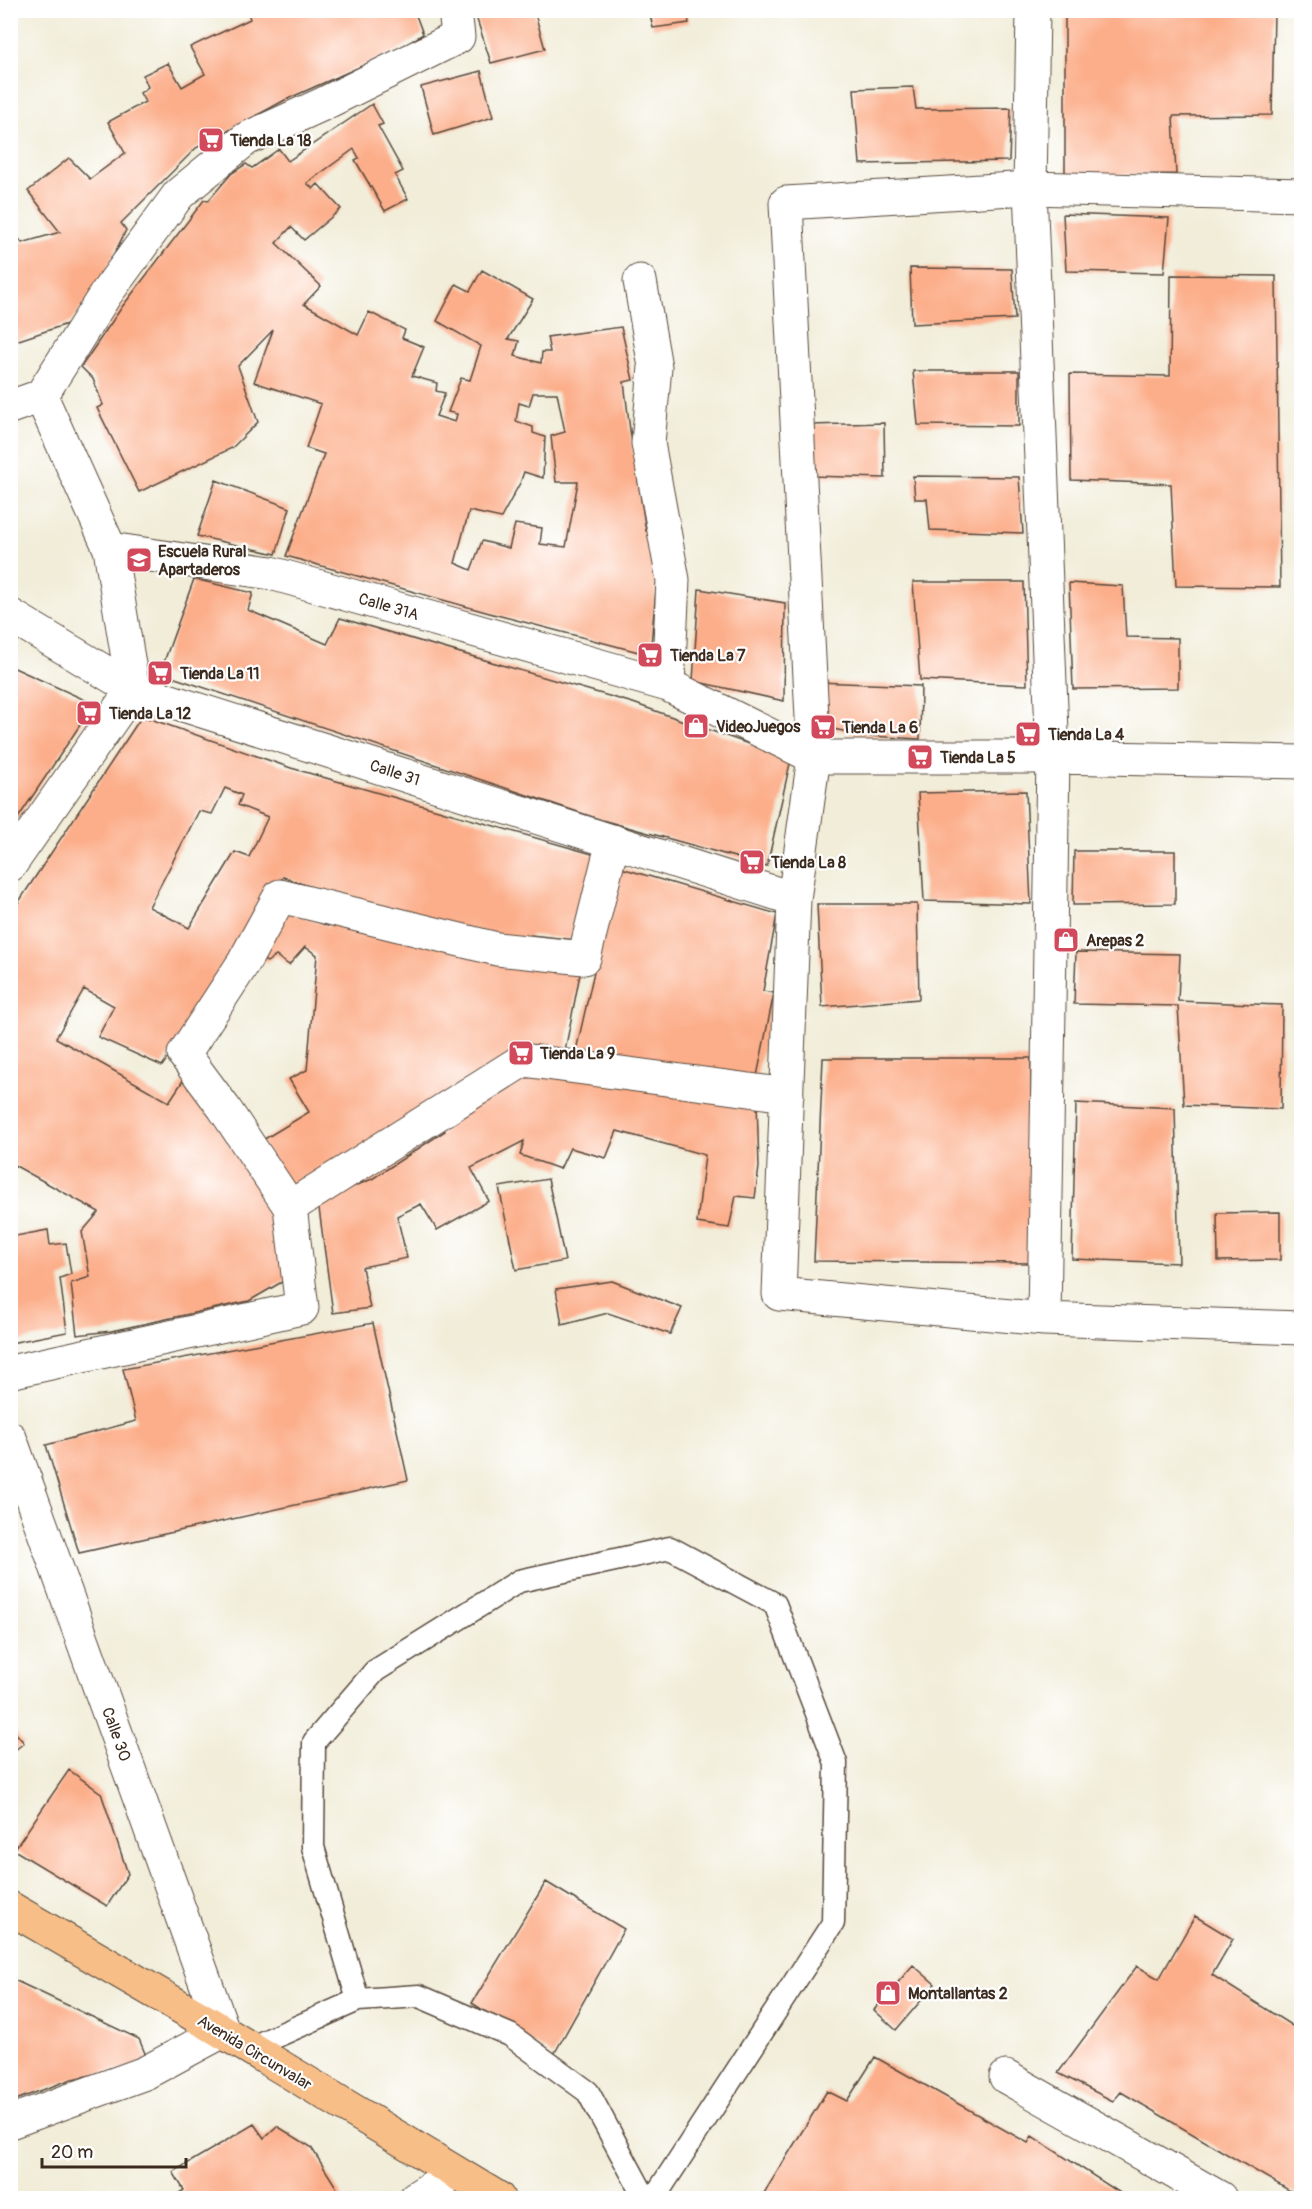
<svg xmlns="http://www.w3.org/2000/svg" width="1312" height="2209" viewBox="0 0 1312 2209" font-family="Pangolin,sans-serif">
<rect width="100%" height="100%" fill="#fff"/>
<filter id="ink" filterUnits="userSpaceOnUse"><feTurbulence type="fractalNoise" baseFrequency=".0167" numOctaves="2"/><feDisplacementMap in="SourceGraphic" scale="12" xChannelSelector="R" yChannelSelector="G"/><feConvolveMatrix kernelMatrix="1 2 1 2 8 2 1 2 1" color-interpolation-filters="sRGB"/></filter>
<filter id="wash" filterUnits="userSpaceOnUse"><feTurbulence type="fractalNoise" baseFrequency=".008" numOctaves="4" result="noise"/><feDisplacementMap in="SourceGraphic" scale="24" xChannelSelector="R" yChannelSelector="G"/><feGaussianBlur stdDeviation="1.35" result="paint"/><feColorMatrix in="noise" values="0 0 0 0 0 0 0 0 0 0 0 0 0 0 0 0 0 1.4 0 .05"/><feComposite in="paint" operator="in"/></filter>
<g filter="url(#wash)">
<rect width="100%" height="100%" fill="#f1edd9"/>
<g id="blocks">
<!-- building -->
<path fill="#fcae8a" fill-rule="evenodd" d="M 247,10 L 414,10 L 423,34 L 398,50 L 285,100 L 196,148 L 121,223 L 126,230 L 100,283 L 70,323 L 10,343 L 10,233 L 14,232 L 22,243 L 60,232 L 28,191 L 69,158 L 90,179 L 125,153 L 108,122 L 145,102 L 140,93 L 148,87 L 143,75 L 168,63 L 182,87 L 205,74 L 190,47 L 250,19 Z
M 474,10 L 534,10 L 545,49 L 491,63 Z
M 649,10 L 687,10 L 689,23 L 653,28 Z
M 1065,10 L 1274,12 L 1272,115 L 1173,116 L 1176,174 L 1065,176 Z
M 481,71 L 493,117 L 434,135 L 421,87 Z
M 913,87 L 916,109 L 1011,108 L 1009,161 L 860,164 L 854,89 Z
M 372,104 L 383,124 L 378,126 L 403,171 L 395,175 L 408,199 L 385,211 L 355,160 L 359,158 L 354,149 L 307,183 L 313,189 L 318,184 L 341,209 L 304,240 L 291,227 L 276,243 L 321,286 L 304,304 L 358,335 L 369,312 L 405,330 L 402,338 L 424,347 L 412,376 L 437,383 L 436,391 L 445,393 L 436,416 L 455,422 L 457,414 L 448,412 L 461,378 L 470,380 L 481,346 L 437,321 L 456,284 L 470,291 L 482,270 L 533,299 L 508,339 L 519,341 L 515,356 L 541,363 L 542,352 L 550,352 L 547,337 L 621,327 L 633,380 L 624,382 L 630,430 L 646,531 L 651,531 L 657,578 L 650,655 L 493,614 L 286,556 L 324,454 L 306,448 L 321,404 L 254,382 L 273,330 L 238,366 L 258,422 L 232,448 L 139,492 L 97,408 L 103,405 L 93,379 L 81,367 L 122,307 L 204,200 L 208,201 L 231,174 L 246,164 L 252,168 L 279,149 L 288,161 ZM 533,393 L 557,393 L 565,432 L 551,436 L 556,482 L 578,482 L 566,547 L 540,544 L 542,528 L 515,524 L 509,548 L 482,541 L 471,570 L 455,563 L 469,511 L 501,518 L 520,483 L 524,472 L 543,478 L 545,437 L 533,433 L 533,427 L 516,421 L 519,403 L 529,406 Z
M 1063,214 L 1169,218 L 1164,273 L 1066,271 Z
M 910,268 L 1012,269 L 1015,319 L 912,324 Z
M 1171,275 L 1276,276 L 1280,587 L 1176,586 L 1171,484 L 1071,480 L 1070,374 L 1170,376 Z
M 913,371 L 1019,371 L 1019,426 L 918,425 Z
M 884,423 L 885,478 L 810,476 L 810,425 Z
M 913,476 L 1019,477 L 1023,533 L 930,530 L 927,499 L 915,499 Z
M 216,480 L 290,508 L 276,554 L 197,536 Z
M 194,579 L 253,593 L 248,610 L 327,644 L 340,618 L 633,703 L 791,759 L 767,866 L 602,820 L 160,673 Z
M 913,582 L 1024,582 L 1027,685 L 920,680 Z
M 1069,583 L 1123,586 L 1126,637 L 1178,638 L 1178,688 L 1073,689 Z
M 699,589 L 785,603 L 784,701 L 693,681 Z
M 10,666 L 94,704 L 10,830 Z
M 817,682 L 921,686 L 920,739 L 869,736 L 823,727 Z
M 142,716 L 291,768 L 599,856 L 577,940 L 531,935 L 527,942 L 371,908 L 283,877 L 206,1003 L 162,1066 L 98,1037 L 114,1006 L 84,989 L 56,1038 L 169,1102 L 186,1076 L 276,1215 L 287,1279 L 249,1301 L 111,1331 L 77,1335 L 71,1283 L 90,1277 L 82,1232 L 99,1212 L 14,1165 L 10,1170 L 10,915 ZM 225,788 L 242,795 L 238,805 L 268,817 L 249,857 L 235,852 L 189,928 L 149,907 L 199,811 L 212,814 Z
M 1026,791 L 1031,904 L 924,901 L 918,793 Z
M 1074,851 L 1175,851 L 1175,904 L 1073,905 Z
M 618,867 L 777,914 L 763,991 L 774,993 L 756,1081 L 575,1055 Z
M 817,904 L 917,904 L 919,999 L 822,1007 Z
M 280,908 L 328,926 L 330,918 L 581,969 L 564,1056 L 290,1188 L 261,1141 L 309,1112 L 289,1079 L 307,1070 L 317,955 L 305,947 L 289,965 L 276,956 L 267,962 L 255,956 Z
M 1076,952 L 1180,954 L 1178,1001 L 1282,1005 L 1281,1109 L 1184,1105 L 1178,1006 L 1074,1004 Z
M 823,1058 L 1031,1058 L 1032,1263 L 814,1261 Z
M 569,1073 L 757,1102 L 759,1167 L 755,1198 L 736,1196 L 729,1228 L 697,1223 L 705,1155 L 617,1131 L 606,1158 L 570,1148 L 560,1169 L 520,1155 L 524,1141 L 471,1168 L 489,1201 L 437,1230 L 421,1204 L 397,1216 L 407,1258 L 362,1267 L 370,1308 L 333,1313 L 318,1201 L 372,1179 L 445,1131 L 440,1122 L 525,1078 Z
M 1076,1103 L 1175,1108 L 1179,1263 L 1072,1259 Z
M 548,1179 L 565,1261 L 516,1270 L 499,1187 Z
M 1280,1212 L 1280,1260 L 1218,1261 L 1217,1213 Z
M 48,1230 L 50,1245 L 66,1243 L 71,1274 L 60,1278 L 67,1332 L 10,1343 L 10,1237 Z
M 612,1281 L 682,1308 L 670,1334 L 608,1313 L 562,1325 L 556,1289 Z
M 373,1323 L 408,1480 L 79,1553 L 46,1445 L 136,1421 L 123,1369 Z
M 10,1726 L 24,1743 L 10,1754 Z
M 69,1770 L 101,1793 L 128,1874 L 107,1906 L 14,1850 Z
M 546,1882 L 624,1929 L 553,2056 L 472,2003 Z
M 1195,1916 L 1233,1939 L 1212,1975 L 1302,2032 L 1302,2198 L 1121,2092 L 1113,2101 L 1058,2073 L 1137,1966 L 1159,1979 Z
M 913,1965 L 935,1984 L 896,2030 L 874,2010 Z
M 10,1978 L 139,2039 L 149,2063 L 72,2079 L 10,2102 Z
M 875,2057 L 1028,2143 L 1032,2136 L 1128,2198 L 761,2198 L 827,2091 L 847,2101 Z
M 254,2124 L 264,2138 L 277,2126 L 311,2147 L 343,2198 L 171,2198 L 184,2190 L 173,2172 Z"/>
</g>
</g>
<g filter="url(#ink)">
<use href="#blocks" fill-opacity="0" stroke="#56473a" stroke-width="1.5"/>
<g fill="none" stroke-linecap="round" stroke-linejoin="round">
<!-- lane casing -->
<g stroke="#56473a" stroke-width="25">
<path id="lane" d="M 358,2000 L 313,1847 L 314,1742 L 375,1671 L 519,1581 L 670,1548 L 775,1604 L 836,1763 L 833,1923 L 654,2198
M 250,2048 L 358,2000 L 419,1996 L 510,2035 L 588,2092 L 645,2198"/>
</g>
<!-- street casing -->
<g stroke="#56473a" stroke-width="35">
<path id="street" d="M 1033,10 L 1030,188 L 1053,757 L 1044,1319
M 1302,195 L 1030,188 L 786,203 L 814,757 L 794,899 L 779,1294 L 1044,1319 L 1302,1328
M 640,281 L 655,367 L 648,443 L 673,580 L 668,685
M 41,396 L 110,549 L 271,573 L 668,685 L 814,757 L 1053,757 L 1302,762
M 10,407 L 41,396 L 105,295 L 179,194 L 246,139 L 323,104 L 458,37 L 455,10
M 10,615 L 133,689 L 794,899
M 10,865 L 133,689 L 110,549
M 290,1207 L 224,1108 L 184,1054 L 244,962 L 280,896 L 497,949 L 584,958 L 613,841
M 10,1372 L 302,1308 L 290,1207 L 523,1060 L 787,1095
M 10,1438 L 223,2031 L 145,2073 L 10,2122
M 1006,2077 L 1220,2198
M 415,2198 L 455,2173"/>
</g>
<!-- primary casing -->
<g stroke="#56473a" stroke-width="35">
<path id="primary" d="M 10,1908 L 210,2024 L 498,2198"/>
</g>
<!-- lane -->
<use href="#lane" stroke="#fff" stroke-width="22"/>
<!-- street -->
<use href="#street" stroke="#fff" stroke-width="33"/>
<!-- primary -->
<use href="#primary" stroke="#f7be88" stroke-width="33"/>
</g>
</g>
<!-- icons -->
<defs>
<g id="supermarket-square" transform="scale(1.35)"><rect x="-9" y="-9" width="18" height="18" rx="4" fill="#d1495b" stroke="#fff"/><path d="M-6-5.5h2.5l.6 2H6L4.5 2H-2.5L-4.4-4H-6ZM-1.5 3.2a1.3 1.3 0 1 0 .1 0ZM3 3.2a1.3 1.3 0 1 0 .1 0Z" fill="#fff"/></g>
<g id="school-square" transform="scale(1.35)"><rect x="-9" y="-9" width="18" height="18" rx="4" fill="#d1495b" stroke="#fff"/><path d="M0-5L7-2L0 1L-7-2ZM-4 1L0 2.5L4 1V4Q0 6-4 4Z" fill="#fff"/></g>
<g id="shop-square" transform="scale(1.35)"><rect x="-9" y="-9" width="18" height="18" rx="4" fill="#d1495b" stroke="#fff"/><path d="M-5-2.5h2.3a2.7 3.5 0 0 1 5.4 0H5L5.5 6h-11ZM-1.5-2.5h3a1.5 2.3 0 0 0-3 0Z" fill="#fff"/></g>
</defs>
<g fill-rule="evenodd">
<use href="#supermarket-square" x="211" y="140"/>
<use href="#school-square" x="139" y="560"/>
<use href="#supermarket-square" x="650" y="655"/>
<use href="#supermarket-square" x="160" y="673"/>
<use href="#supermarket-square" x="89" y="713"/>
<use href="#shop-square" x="696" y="726"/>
<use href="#supermarket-square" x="823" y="727"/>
<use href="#supermarket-square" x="1028" y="734"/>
<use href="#supermarket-square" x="920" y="757"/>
<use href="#supermarket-square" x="752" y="862"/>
<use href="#shop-square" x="1066" y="940"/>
<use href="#supermarket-square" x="521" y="1053"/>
<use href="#shop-square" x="888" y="1993"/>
</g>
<g text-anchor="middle" stroke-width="4.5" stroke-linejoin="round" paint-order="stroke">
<!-- poi labels -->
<g font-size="16" font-weight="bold" fill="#3b2a1e" stroke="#fff" text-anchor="start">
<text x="230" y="146">Tienda La 18</text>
<text x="158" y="557">Escuela Rural<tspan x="158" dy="18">Apartaderos</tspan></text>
<text x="670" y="661">Tienda La 7</text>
<text x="180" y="679">Tienda La 11</text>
<text x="109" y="719">Tienda La 12</text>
<text x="716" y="732">VideoJuegos</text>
<text x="842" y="733">Tienda La 6</text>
<text x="1048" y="740">Tienda La 4</text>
<text x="940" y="763">Tienda La 5</text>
<text x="771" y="868">Tienda La 8</text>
<text x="1086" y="946">Arepas 2</text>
<text x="540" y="1059">Tienda La 9</text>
<text x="908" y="1999">Montallantas 2</text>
</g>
<!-- street labels -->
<g font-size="16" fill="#3b2a1e" stroke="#fff">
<text transform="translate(389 606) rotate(16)" y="6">Calle 31A</text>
<text transform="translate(395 772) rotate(18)" y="6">Calle 31</text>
<text transform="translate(117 1734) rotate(70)" y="6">Calle 30</text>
<text transform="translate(255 2052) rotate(31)" y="6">Avenida Circunvalar</text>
</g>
</g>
<!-- margin -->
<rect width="1312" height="2209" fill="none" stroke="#fff" stroke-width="36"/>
<!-- scale -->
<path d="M42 2158v9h144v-9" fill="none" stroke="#3b2a1e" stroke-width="3"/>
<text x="51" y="2158" font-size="18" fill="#3b2a1e" stroke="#ffffff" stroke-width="4.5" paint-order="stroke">20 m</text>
</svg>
